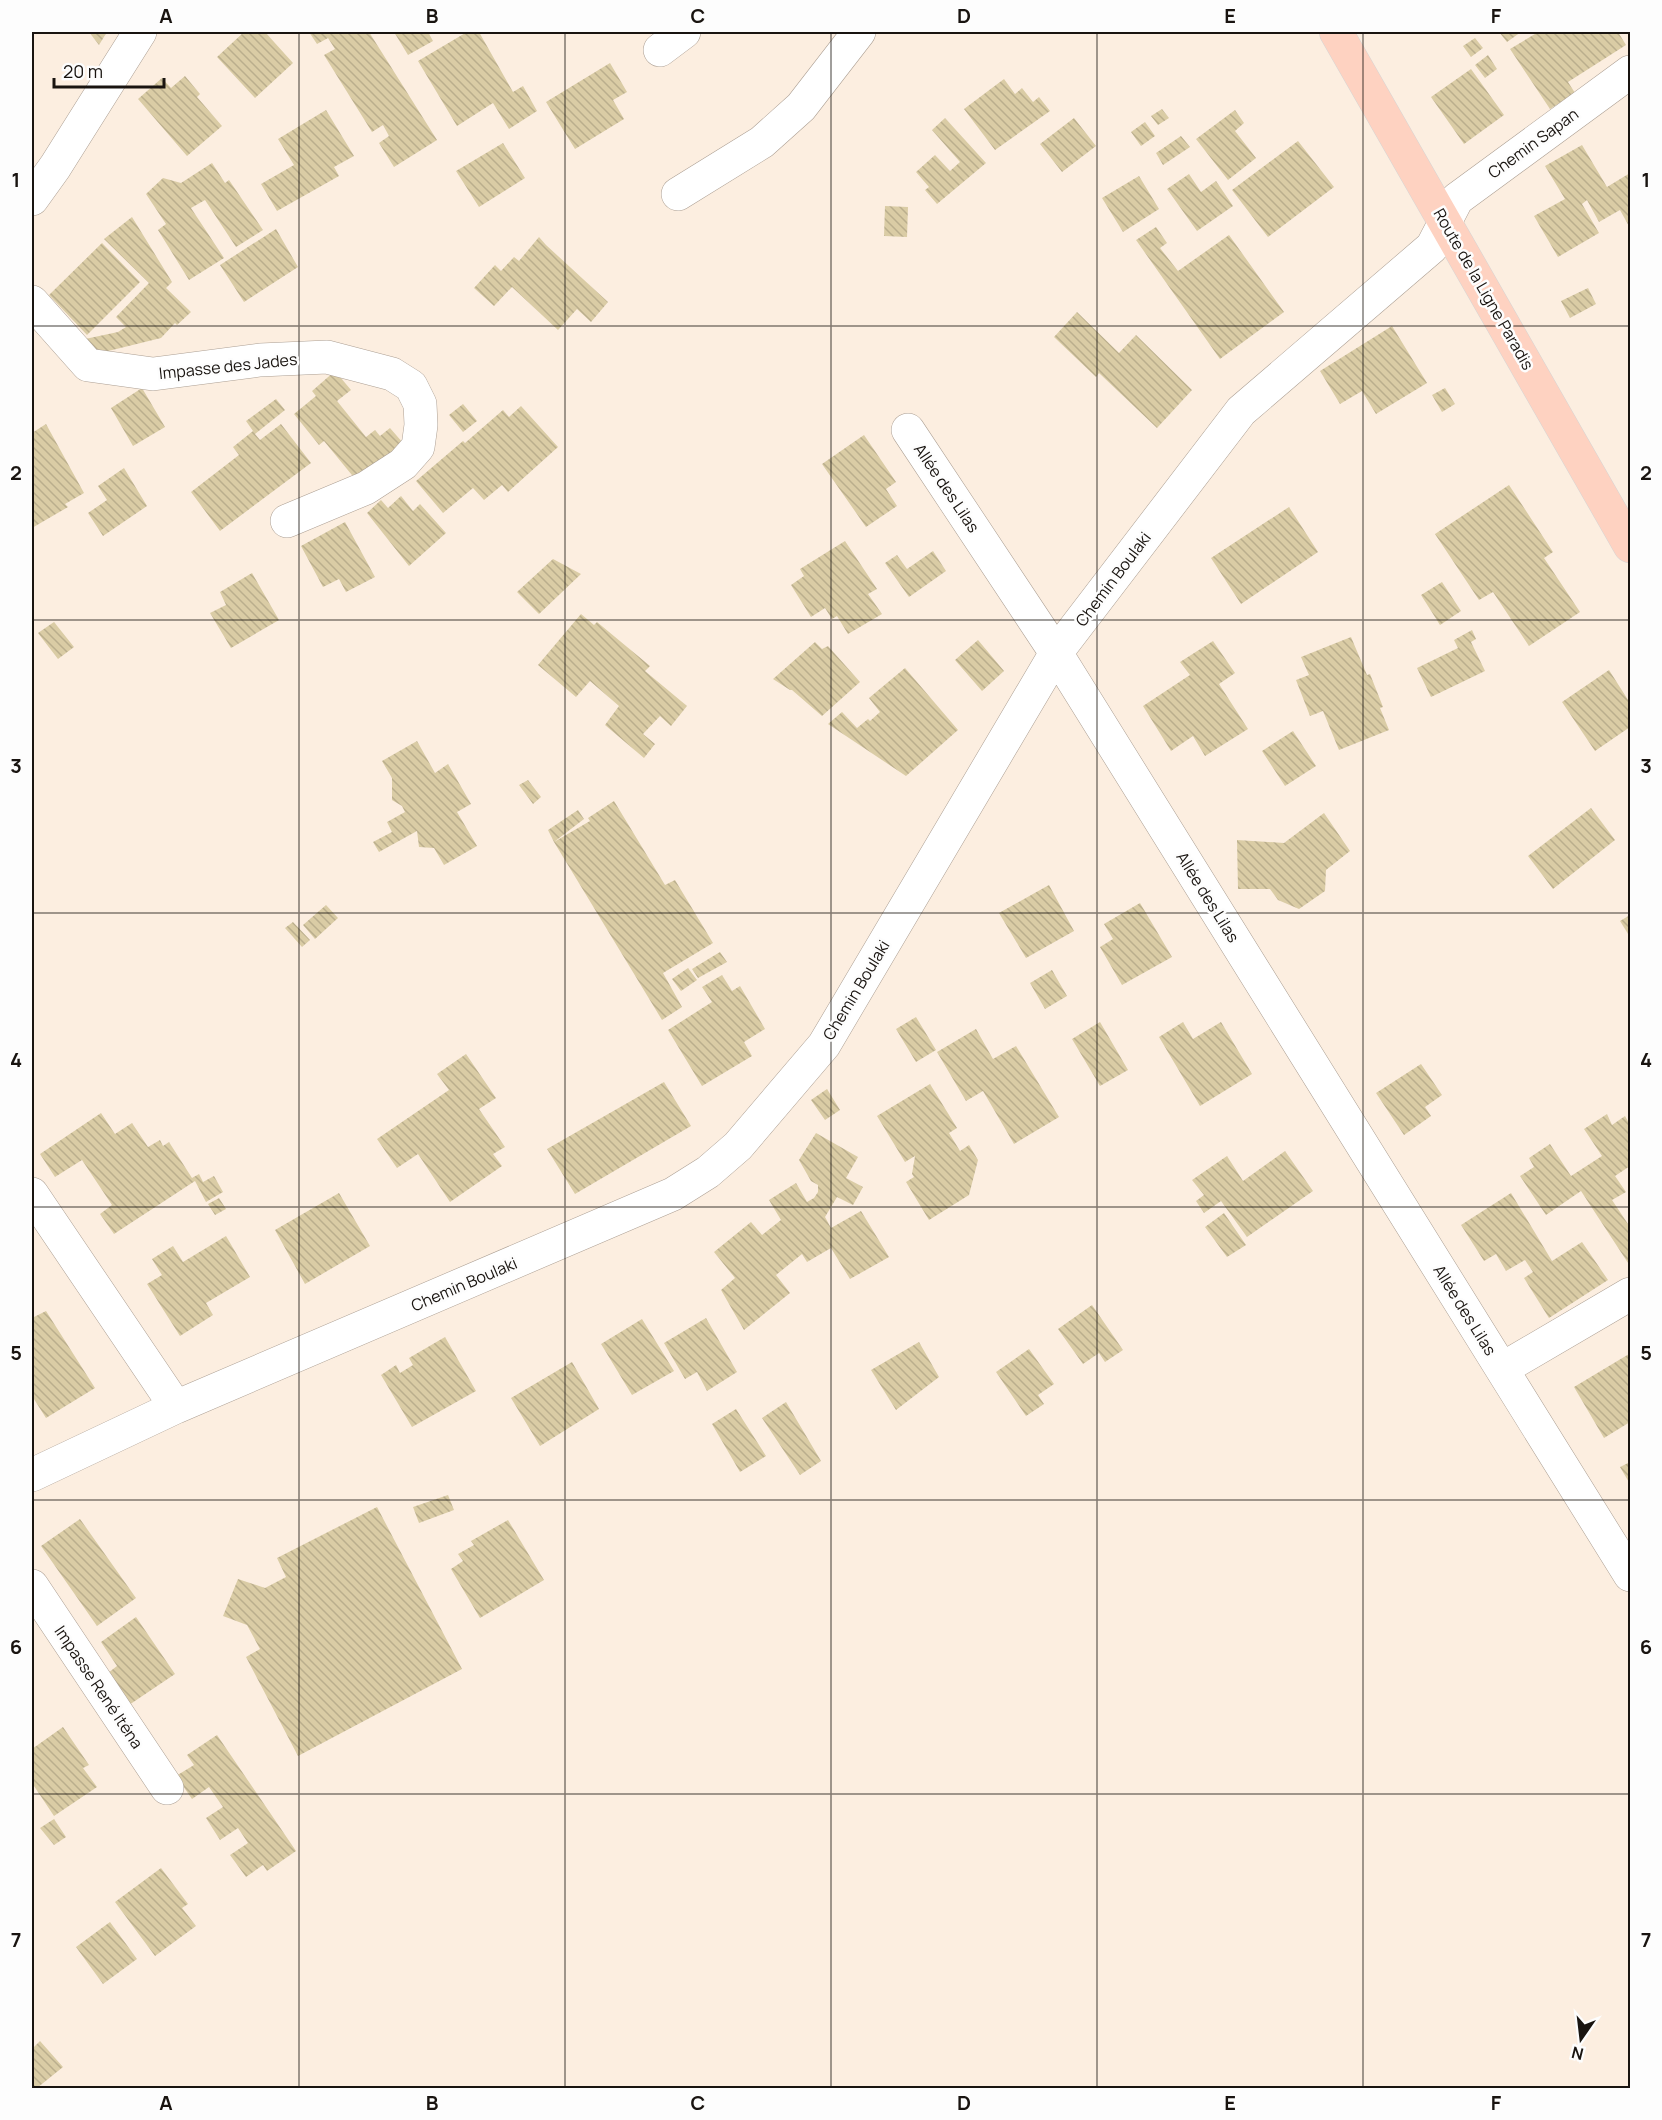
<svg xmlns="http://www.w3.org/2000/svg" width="1662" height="2120" viewBox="0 0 1662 2120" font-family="Manrope,sans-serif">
<defs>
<pattern id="building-back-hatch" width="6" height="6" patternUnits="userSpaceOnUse" patternTransform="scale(1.5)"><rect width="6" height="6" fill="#dacca5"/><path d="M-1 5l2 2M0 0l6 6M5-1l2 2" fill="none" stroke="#baae8d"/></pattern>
</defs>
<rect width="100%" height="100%" fill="#fceee0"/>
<!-- building -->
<path fill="url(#building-back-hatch)" d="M 89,32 L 107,32 L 99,45 Z
M 244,32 L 265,32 L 293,63 L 255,98 L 217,57 Z
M 309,32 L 369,32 L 437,140 L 394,167 L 379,143 L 389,136 L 383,125 L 372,132 L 324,55 L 335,49 L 328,38 L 317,44 Z
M 394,32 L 428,32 L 433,41 L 408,55 Z
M 467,32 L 479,32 L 513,92 L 523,86 L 537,111 L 509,129 L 493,103 L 457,126 L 418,61 Z
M 1499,32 L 1521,32 L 1507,42 Z
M 1533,32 L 1618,32 L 1626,45 L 1568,82 L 1575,93 L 1550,109 L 1510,49 L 1535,34 Z
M 1475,38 L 1483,48 L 1471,57 L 1463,46 Z
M 1488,55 L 1497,69 L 1485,78 L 1475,65 Z
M 610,63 L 627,92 L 613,100 L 624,119 L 575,149 L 546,102 Z
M 1471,69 L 1504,115 L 1464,144 L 1431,97 Z
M 185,76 L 200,94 L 197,97 L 222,126 L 187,156 L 138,99 L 162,78 L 171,88 Z
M 1004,79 L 1015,94 L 1022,88 L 1033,102 L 1039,97 L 1050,111 L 995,150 L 964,109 Z
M 1162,109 L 1169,118 L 1158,125 L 1151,116 Z
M 326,110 L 354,156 L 334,167 L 339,176 L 277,211 L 261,184 L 294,165 L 278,139 Z
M 1235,110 L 1244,123 L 1235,131 L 1256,158 L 1228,180 L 1196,139 Z
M 945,118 L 986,163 L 937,204 L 925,190 L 929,187 L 916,172 L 935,155 L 950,171 L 960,162 L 932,130 Z
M 1074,118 L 1096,146 L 1062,172 L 1040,144 Z
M 1145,122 L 1155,136 L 1141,146 L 1131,132 Z
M 1181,136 L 1190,147 L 1163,165 L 1156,153 Z
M 1298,141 L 1334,187 L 1268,237 L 1232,190 Z
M 503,143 L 525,178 L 479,207 L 456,171 Z
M 1582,145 L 1607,187 L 1630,173 L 1630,228 L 1620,210 L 1599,222 L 1587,200 L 1582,204 L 1599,233 L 1558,257 L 1534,216 L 1565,199 L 1545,166 Z
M 212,163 L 225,183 L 229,180 L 263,230 L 236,247 L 205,200 L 191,208 L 224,258 L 189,280 L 158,230 L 166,224 L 146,194 L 163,178 L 181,183 Z
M 1189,174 L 1201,192 L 1216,181 L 1233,206 L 1197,231 L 1167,189 Z
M 1139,176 L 1159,209 L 1123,232 L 1102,198 Z
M 885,206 L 908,207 L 907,237 L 884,236 Z
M 132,217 L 172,282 L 166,288 L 191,312 L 177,325 L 175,323 L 161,338 L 92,355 L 85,339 L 118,332 L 126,327 L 116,317 L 149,283 L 104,239 Z
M 1156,227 L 1167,243 L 1160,248 L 1178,271 L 1229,235 L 1284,312 L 1220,359 L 1136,240 Z
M 276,229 L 298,267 L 244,302 L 220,265 Z
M 539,237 L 546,245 L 608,302 L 591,322 L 577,309 L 558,330 L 512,287 L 494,306 L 474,288 L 495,265 L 501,271 L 514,257 L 519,261 Z
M 102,243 L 140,282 L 87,335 L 49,295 Z
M 1588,288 L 1596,304 L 1570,318 L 1561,301 Z
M 1077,312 L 1119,353 L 1136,335 L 1192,390 L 1157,428 L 1099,373 L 1096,377 L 1054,337 Z
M 1392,326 L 1427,383 L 1376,414 L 1362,391 L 1340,404 L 1320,371 Z
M 335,371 L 351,390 L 337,401 L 366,437 L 375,430 L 380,436 L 390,428 L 403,443 L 356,480 L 324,441 L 319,445 L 294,414 L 316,396 L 312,391 Z
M 142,388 L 165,427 L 133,446 L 111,408 Z
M 1445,388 L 1455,404 L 1442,412 L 1432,395 Z
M 276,399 L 285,410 L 255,434 L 260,440 L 281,424 L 311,463 L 220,531 L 191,492 L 239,455 L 233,447 L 253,431 L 246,421 Z
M 463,404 L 477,421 L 463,432 L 449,415 Z
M 521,406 L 558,447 L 508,492 L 502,485 L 484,500 L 473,488 L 443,513 L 416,481 L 463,441 L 465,443 L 503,410 L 509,417 Z
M 46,424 L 84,493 L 65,504 L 68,507 L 32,528 L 32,433 Z
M 864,435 L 896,482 L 886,489 L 897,506 L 866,527 L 822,464 Z
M 124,468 L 147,506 L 103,536 L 88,513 L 107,500 L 98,486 Z
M 1509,485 L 1553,552 L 1544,558 L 1580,612 L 1529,646 L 1493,592 L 1479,600 L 1435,534 Z
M 401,496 L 413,511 L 420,504 L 446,533 L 409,566 L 367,513 L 381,500 L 388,508 Z
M 1289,507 L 1318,552 L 1241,604 L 1211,558 Z
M 345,522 L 375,577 L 346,592 L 339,579 L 323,587 L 301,546 Z
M 845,541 L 877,589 L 868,594 L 882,614 L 848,634 L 837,616 L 832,619 L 825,608 L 811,617 L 791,585 L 804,576 L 800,569 Z
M 933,551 L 946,571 L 909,597 L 885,563 L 897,555 L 907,569 Z
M 553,559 L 581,574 L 539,614 L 517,592 Z
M 252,573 L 279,620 L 231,648 L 210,613 L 226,605 L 220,592 Z
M 1442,582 L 1461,611 L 1440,625 L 1421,595 Z
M 581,614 L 594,625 L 597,622 L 650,666 L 645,671 L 687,706 L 671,726 L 660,716 L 643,734 L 655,744 L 644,758 L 605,725 L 619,706 L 590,681 L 576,697 L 538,665 Z
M 54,622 L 74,647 L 58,659 L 38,633 Z
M 1472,630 L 1476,639 L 1471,642 L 1485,671 L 1431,697 L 1417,668 L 1458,648 L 1454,640 Z
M 1351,637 L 1367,675 L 1370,674 L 1383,707 L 1380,708 L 1389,730 L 1339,750 L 1323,711 L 1310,716 L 1296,680 L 1309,675 L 1301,657 Z
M 978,640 L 1004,671 L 982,691 L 955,660 Z
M 1213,641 L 1235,673 L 1219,684 L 1248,729 L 1205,756 L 1193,736 L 1171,751 L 1143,706 L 1190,675 L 1180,662 Z
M 815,642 L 822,649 L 828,646 L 860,682 L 822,716 L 792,690 L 790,690 L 773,679 Z
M 905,668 L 958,730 L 906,776 L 828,724 L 842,712 L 857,728 L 868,719 L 870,721 L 880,712 L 869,698 Z
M 1609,670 L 1630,703 L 1630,727 L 1595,751 L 1562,702 Z
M 1293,731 L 1316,766 L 1285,786 L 1262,751 Z
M 417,741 L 435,773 L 448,764 L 471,804 L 457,812 L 477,846 L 444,865 L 434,848 L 419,847 L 417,831 L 379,852 L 373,842 L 392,832 L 387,822 L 405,812 L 402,806 L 392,800 L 392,778 L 382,761 Z
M 528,780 L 541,797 L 533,804 L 519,785 Z
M 614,801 L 665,885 L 675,880 L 713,943 L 663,973 L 682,1007 L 662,1020 L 554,842 L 590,821 L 588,818 Z
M 1591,808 L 1615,840 L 1553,889 L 1528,856 Z
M 578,810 L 584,819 L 554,842 L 548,830 Z
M 1324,813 L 1350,851 L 1326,870 L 1325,891 L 1299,909 L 1278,900 L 1270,889 L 1238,889 L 1237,840 L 1284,843 Z
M 1049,885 L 1074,931 L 1026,958 L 999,913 Z
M 1140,903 L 1172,957 L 1122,985 L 1100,947 L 1113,939 L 1104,924 Z
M 326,905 L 338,918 L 315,939 L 303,925 Z
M 1630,915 L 1630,937 L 1620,921 Z
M 293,922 L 310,940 L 302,947 L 285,928 Z
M 720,952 L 727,962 L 698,978 L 692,969 Z
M 688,968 L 697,980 L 681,991 L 672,979 Z
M 1052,970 L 1067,996 L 1045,1009 L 1030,983 Z
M 722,975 L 732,991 L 740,986 L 765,1029 L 744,1042 L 752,1056 L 702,1086 L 668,1030 L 712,1002 L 702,987 Z
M 916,1017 L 936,1050 L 916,1062 L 896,1029 Z
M 1100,1022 L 1128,1070 L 1100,1086 L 1072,1039 Z
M 1183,1022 L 1193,1039 L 1221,1022 L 1252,1074 L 1200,1106 L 1159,1037 Z
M 976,1029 L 993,1059 L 1016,1046 L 1059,1117 L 1014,1144 L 983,1091 L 966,1101 L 937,1052 Z
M 466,1054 L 496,1098 L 479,1109 L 505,1147 L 493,1154 L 502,1166 L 450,1202 L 418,1154 L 397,1168 L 377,1139 L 449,1090 L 437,1074 Z
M 1421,1064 L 1442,1095 L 1425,1107 L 1431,1116 L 1404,1135 L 1376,1093 Z
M 664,1082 L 691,1126 L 575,1194 L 547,1149 Z
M 930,1084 L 957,1128 L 949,1133 L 960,1151 L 969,1145 L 978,1160 L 969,1195 L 929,1220 L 906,1182 L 914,1177 L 912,1174 L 915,1156 L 905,1162 L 877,1116 Z
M 827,1089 L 840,1110 L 825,1120 L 811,1100 Z
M 101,1113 L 115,1134 L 132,1123 L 148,1147 L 160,1140 L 163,1146 L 169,1142 L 192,1178 L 199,1174 L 203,1182 L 214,1176 L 223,1192 L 206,1202 L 195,1181 L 114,1234 L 100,1214 L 112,1205 L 82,1160 L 55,1177 L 40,1154 Z
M 1607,1114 L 1612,1125 L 1625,1116 L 1630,1125 L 1630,1166 L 1615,1176 L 1626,1192 L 1612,1200 L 1628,1224 L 1630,1222 L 1630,1266 L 1581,1191 L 1546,1215 L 1520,1176 L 1534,1167 L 1529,1158 L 1550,1144 L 1571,1176 L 1602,1156 L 1584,1129 Z
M 816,1133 L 858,1157 L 846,1178 L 863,1187 L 853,1205 L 837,1197 L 825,1217 L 831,1228 L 861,1211 L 889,1257 L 850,1279 L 831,1248 L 807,1262 L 802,1254 L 776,1275 L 790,1293 L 744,1330 L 721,1290 L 735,1278 L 714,1252 L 751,1222 L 762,1235 L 781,1220 L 769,1200 L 796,1183 L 807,1202 L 814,1198 L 818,1192 L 818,1185 L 811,1181 L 799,1160 Z
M 1285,1151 L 1313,1191 L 1247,1237 L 1221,1201 L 1204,1213 L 1196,1201 L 1204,1195 L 1192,1180 L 1227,1156 L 1243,1181 Z
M 339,1193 L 370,1246 L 305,1284 L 275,1230 Z
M 1511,1193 L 1552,1261 L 1582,1242 L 1608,1280 L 1549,1318 L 1524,1278 L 1533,1272 L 1525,1260 L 1506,1271 L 1496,1254 L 1484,1261 L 1461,1225 Z
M 219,1198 L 226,1209 L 215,1215 L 208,1204 Z
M 1224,1213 L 1246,1245 L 1227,1257 L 1205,1227 Z
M 226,1236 L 250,1277 L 206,1303 L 213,1315 L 180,1336 L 147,1284 L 162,1275 L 152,1259 L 173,1246 L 183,1262 Z
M 1092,1305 L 1123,1350 L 1105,1362 L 1099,1353 L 1083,1364 L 1058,1329 Z
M 46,1311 L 95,1388 L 46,1418 L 32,1396 L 32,1318 Z
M 706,1318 L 737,1372 L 707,1391 L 697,1372 L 685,1379 L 664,1343 Z
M 642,1319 L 674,1371 L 632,1395 L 601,1344 Z
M 445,1337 L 476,1391 L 412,1427 L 381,1375 L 396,1365 L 400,1373 L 413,1365 L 409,1358 Z
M 919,1342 L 939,1377 L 896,1410 L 871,1370 Z
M 1029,1349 L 1054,1384 L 1038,1395 L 1044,1404 L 1026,1416 L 996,1372 Z
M 1629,1354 L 1630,1422 L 1604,1438 L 1574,1387 Z
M 572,1362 L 599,1409 L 540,1446 L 511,1398 Z
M 786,1402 L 821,1461 L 800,1475 L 762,1418 Z
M 736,1409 L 766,1456 L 740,1472 L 712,1424 Z
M 1630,1462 L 1630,1484 L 1620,1467 Z
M 448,1495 L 454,1510 L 419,1523 L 413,1507 Z
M 377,1507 L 462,1669 L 298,1756 L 246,1657 L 260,1649 L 247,1625 L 223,1616 L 238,1579 L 265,1588 L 286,1577 L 277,1558 Z
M 80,1519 L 136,1598 L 97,1626 L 41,1546 Z
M 508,1520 L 544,1580 L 480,1618 L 451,1569 L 463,1561 L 458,1554 L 474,1545 L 471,1541 Z
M 136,1617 L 175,1674 L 129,1705 L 108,1673 L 117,1666 L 101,1642 Z
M 63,1727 L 89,1765 L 83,1768 L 97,1787 L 54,1816 L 32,1783 L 32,1749 Z
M 217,1735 L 296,1851 L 267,1871 L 263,1865 L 246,1877 L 230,1855 L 248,1843 L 238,1828 L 220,1840 L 206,1818 L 223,1807 L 209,1787 L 192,1799 L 176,1776 L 194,1765 L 187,1755 Z
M 54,1819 L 66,1837 L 54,1845 L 40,1828 Z
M 161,1868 L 188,1904 L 182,1908 L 196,1926 L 155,1956 L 115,1902 Z
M 110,1922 L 137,1959 L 103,1984 L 76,1947 Z
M 40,2041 L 63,2067 L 37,2088 L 32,2088 L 32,2049 Z"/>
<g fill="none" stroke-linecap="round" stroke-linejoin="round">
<!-- minor casing -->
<g stroke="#ac9f93" stroke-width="34">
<path id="minor" d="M 660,50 L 684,32
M 678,194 L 762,142 L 801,107 L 859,32
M 32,199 L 55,167 L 140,32
M 32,302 L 88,365 L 153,374 L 260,360 L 327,357 L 392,374 L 411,386 L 420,404 L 421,425 L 418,447 L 403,464 L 366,488 L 287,521
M 908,430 L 1056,653 L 1630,1575
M 32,1194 L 176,1407
M 1502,1369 L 1630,1294
M 32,1475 L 176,1407 L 673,1194 L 708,1172 L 738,1146 L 824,1045 L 1056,653 L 1241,411 L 1432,247 L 1457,199 L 1630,72
M 32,1586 L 167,1788"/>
</g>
<!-- major casing -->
<g stroke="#d6d5d4" stroke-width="34">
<path id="major" d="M 1336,32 L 1630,546"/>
</g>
<!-- minor -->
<use href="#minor" stroke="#fff" stroke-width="33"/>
<!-- major -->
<use href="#major" stroke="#fed2c1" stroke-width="33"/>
</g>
<!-- grid -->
<path fill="none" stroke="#191410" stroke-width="1.5" stroke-opacity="0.55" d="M 299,32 L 299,2088M 565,32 L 565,2088M 831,32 L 831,2088M 1097,32 L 1097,2088M 1363,32 L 1363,2088M 32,326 L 1630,326M 32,620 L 1630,620M 32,913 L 1630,913M 32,1207 L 1630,1207M 32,1500 L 1630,1500M 32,1794 L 1630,1794"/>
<g text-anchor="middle" stroke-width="5" stroke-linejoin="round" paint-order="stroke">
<!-- street labels -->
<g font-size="16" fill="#191410" stroke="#fdfdfd">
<text transform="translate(1533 143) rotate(-36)" y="6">Chemin Sapan</text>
<text transform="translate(1484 289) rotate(60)" y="6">Route de la Ligne Paradis</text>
<text transform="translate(228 366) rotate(-6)" y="6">Impasse des Jades</text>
<text transform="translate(947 488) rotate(56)" y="6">Allée des Lilas</text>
<text transform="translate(1113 579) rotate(-53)" y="6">Chemin Boulaki</text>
<text transform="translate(1208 897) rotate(58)" y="6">Allée des Lilas</text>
<text transform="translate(856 990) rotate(-59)" y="6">Chemin Boulaki</text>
<text transform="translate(464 1284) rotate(-23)" y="6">Chemin Boulaki</text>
<text transform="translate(1465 1310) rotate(58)" y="6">Allée des Lilas</text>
<text transform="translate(99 1687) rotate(56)" y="6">Impasse René Iténa</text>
</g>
</g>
<!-- border -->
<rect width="1662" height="2120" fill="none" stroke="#fdfdfd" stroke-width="66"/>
<!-- north arrow -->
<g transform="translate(1581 2039) rotate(194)" stroke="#fdfdfd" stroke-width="4.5" paint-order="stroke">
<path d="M0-4.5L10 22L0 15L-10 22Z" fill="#191410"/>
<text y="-9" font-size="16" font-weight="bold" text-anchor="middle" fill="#191410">N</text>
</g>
<!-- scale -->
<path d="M54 78v9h110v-9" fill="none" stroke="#191410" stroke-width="3"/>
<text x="63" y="78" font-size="18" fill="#191410" stroke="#fdfdfd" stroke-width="4.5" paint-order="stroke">20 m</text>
<rect x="33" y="33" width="1596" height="2054" fill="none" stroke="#191410" stroke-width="2"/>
<g font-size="20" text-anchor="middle" font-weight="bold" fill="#191410">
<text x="166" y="23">A</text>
<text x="432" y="23">B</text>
<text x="698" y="23">C</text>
<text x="964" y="23">D</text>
<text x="1230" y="23">E</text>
<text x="1496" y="23">F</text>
<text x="16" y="187">1</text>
<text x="1646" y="187">1</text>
<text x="16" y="480">2</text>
<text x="1646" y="480">2</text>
<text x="16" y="773">3</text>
<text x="1646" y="773">3</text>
<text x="16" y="1067">4</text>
<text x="1646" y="1067">4</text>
<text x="16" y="1360">5</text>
<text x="1646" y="1360">5</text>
<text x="16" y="1654">6</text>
<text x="1646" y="1654">6</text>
<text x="16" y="1947">7</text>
<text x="1646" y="1947">7</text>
<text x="166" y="2110">A</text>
<text x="432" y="2110">B</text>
<text x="698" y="2110">C</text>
<text x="964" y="2110">D</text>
<text x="1230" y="2110">E</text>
<text x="1496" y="2110">F</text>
</g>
</svg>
